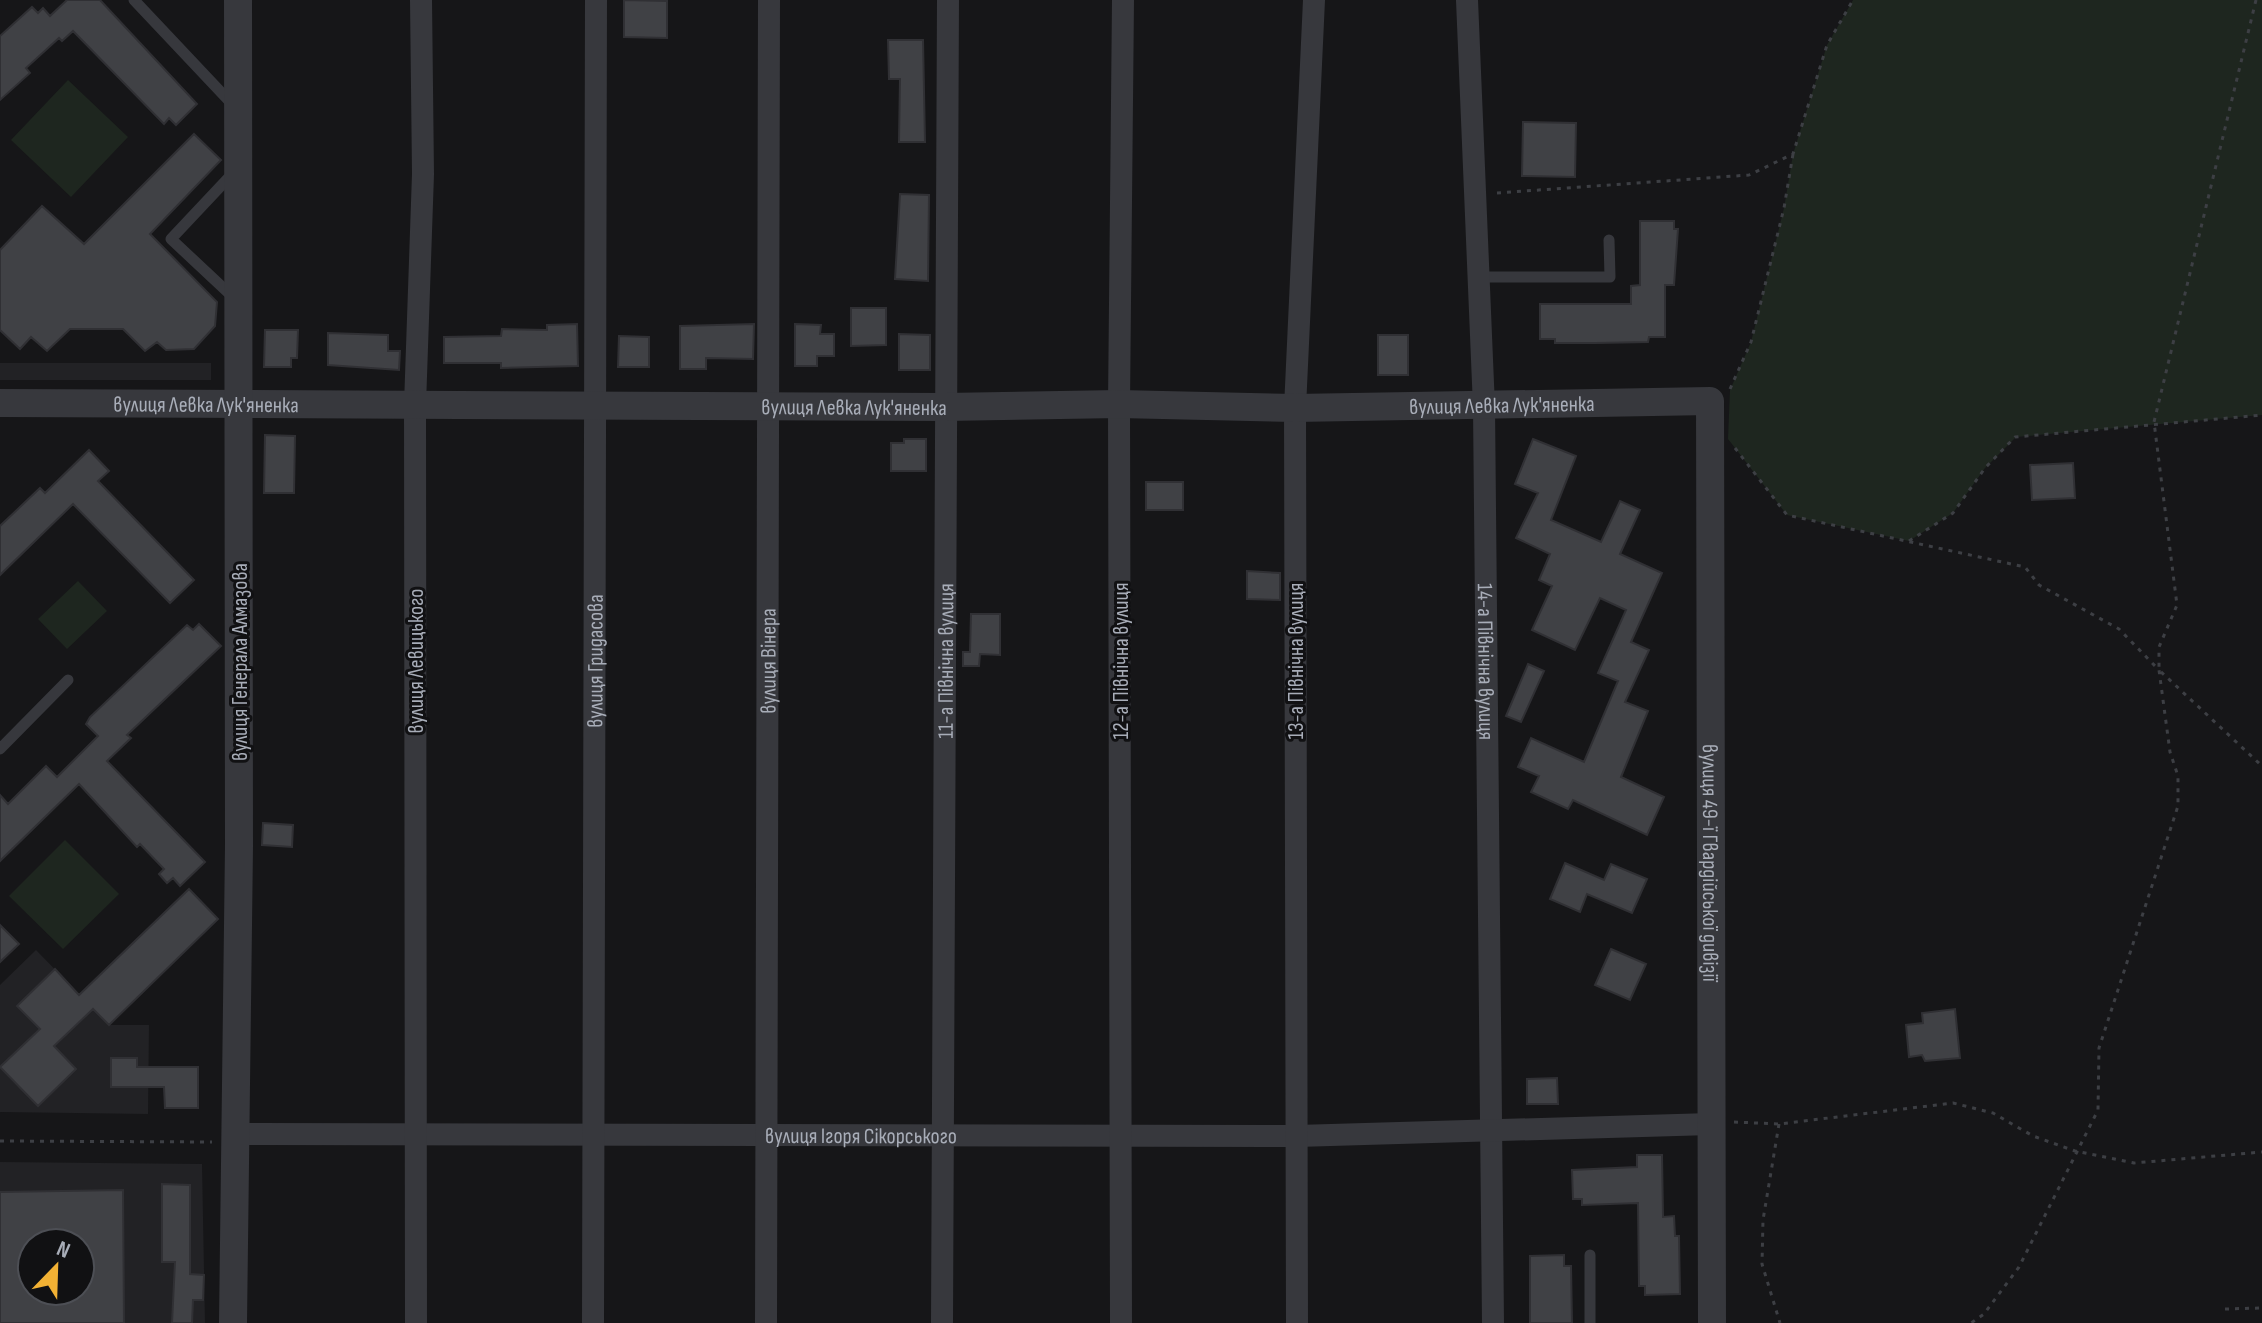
<svg xmlns="http://www.w3.org/2000/svg" width="2262" height="1323" viewBox="0 0 2262 1323" font-family="'Sofia Sans Condensed',sans-serif">
<rect width="100%" height="100%" fill="#161618"/>
<!-- built -->
<path fill="#222225" fill-rule="evenodd" d="M 0,363 L 211,363 L 211,380 L 0,380 Z
M 36,950 L 109,1025 L 149,1025 L 148,1114 L 0,1112 L 0,985 Z
M 0,1162 L 202,1164 L 205,1323 L 0,1323 ZM 32,1243 L 80,1243 L 80,1291 L 32,1291 Z"/>
<!-- green -->
<path fill="#1e261f" d="M 1853,0 L 2262,0 L 2262,415 L 2016,437 L 1985,468 L 1953,513 L 1909,541 L 1787,515 L 1728,439 L 1730,390 L 1751,342 L 1784,208 L 1793,154 L 1827,45 Z
M 68,80 L 128,137 L 71,197 L 11,140 Z
M 78,581 L 107,611 L 67,649 L 38,619 Z
M 65,840 L 119,894 L 63,949 L 9,896 Z"/>
<!-- building -->
<path fill="#404145" stroke="#303034" stroke-width="2" fill-rule="evenodd" d="M 67,0 L 100,0 L 197,104 L 176,125 L 169,118 L 164,124 L 73,31 L 62,41 L 59,38 L 26,68 L 30,73 L 0,100 L 0,36 L 32,7 L 38,13 L 43,8 L 50,16 Z
M 624,0 L 667,1 L 667,38 L 624,37 Z
M 888,40 L 923,40 L 925,142 L 899,142 L 900,79 L 889,79 Z
M 1523,122 L 1576,123 L 1575,177 L 1522,176 Z
M 194,134 L 221,160 L 150,234 L 217,302 L 215,326 L 194,349 L 166,350 L 157,342 L 145,351 L 123,329 L 70,329 L 47,351 L 31,337 L 20,349 L 0,330 L 0,250 L 42,206 L 84,244 Z
M 900,194 L 929,195 L 928,281 L 895,279 Z
M 1640,221 L 1674,221 L 1674,229 L 1678,229 L 1674,285 L 1665,285 L 1665,337 L 1649,337 L 1648,342 L 1596,343 L 1555,343 L 1555,339 L 1540,339 L 1540,304 L 1631,304 L 1631,286 L 1640,285 Z
M 851,308 L 886,308 L 886,345 L 851,346 Z
M 577,324 L 578,366 L 501,368 L 501,363 L 444,363 L 444,337 L 501,336 L 502,329 L 547,330 L 547,325 Z
M 754,324 L 753,359 L 706,358 L 706,369 L 680,369 L 680,326 Z
M 795,324 L 821,325 L 820,334 L 834,334 L 834,356 L 817,356 L 817,366 L 795,366 Z
M 265,330 L 298,330 L 297,358 L 291,358 L 291,367 L 264,367 Z
M 328,333 L 388,335 L 388,351 L 400,351 L 399,370 L 328,365 Z
M 899,334 L 930,335 L 930,370 L 899,370 Z
M 1378,335 L 1408,335 L 1408,375 L 1378,375 Z
M 619,336 L 649,337 L 649,367 L 618,367 Z
M 265,435 L 295,436 L 294,493 L 264,493 Z
M 904,439 L 926,439 L 926,471 L 891,471 L 891,443 L 904,443 Z
M 1533,439 L 1576,456 L 1551,520 L 1601,542 L 1620,501 L 1640,510 L 1620,554 L 1662,573 L 1631,642 L 1649,650 L 1625,702 L 1648,711 L 1621,777 L 1664,797 L 1647,835 L 1573,800 L 1568,809 L 1531,792 L 1539,776 L 1518,767 L 1531,738 L 1584,762 L 1618,681 L 1598,673 L 1626,610 L 1600,598 L 1575,650 L 1532,630 L 1552,586 L 1539,580 L 1550,554 L 1516,538 L 1538,493 L 1515,484 Z
M 89,450 L 109,471 L 98,481 L 194,580 L 170,603 L 73,504 L 0,575 L 0,526 L 40,488 L 45,493 Z
M 2073,463 L 2075,498 L 2032,500 L 2030,465 Z
M 1146,482 L 1183,482 L 1183,510 L 1146,510 Z
M 1247,571 L 1280,573 L 1280,600 L 1247,599 Z
M 971,614 L 1000,614 L 1000,655 L 980,654 L 979,666 L 963,666 L 963,652 L 970,652 Z
M 199,624 L 221,646 L 127,735 L 131,738 L 107,761 L 205,862 L 180,886 L 173,878 L 167,883 L 159,874 L 164,869 L 140,844 L 137,847 L 79,784 L 0,861 L 0,795 L 8,804 L 46,766 L 57,777 L 98,736 L 86,724 L 90,717 L 187,625 L 193,630 Z
M 1528,664 L 1544,671 L 1521,722 L 1506,716 Z
M 263,823 L 293,825 L 292,847 L 262,845 Z
M 1565,863 L 1604,880 L 1611,864 L 1647,879 L 1632,913 L 1587,894 L 1580,912 L 1550,899 Z
M 189,889 L 218,919 L 109,1025 L 93,1009 L 54,1046 L 76,1069 L 38,1106 L 0,1067 L 40,1029 L 17,1006 L 55,969 L 79,995 Z
M 0,925 L 19,944 L 0,962 Z
M 1611,949 L 1646,964 L 1630,1000 L 1595,985 Z
M 1955,1009 L 1960,1058 L 1925,1061 L 1922,1055 L 1909,1057 L 1906,1025 L 1923,1023 L 1922,1013 Z
M 111,1058 L 137,1058 L 137,1067 L 198,1067 L 198,1108 L 165,1108 L 164,1087 L 111,1087 Z
M 1557,1078 L 1558,1104 L 1527,1104 L 1527,1079 Z
M 1637,1155 L 1662,1155 L 1663,1217 L 1674,1216 L 1675,1236 L 1679,1236 L 1680,1294 L 1645,1295 L 1645,1286 L 1639,1286 L 1638,1203 L 1582,1205 L 1582,1199 L 1573,1199 L 1572,1170 L 1637,1167 Z
M 162,1184 L 190,1185 L 190,1274 L 204,1275 L 203,1300 L 193,1300 L 192,1323 L 172,1323 L 175,1262 L 162,1262 Z
M 123,1190 L 124,1323 L 0,1323 L 0,1192 ZM 32,1243 L 80,1243 L 80,1291 L 32,1291 Z
M 1564,1255 L 1564,1266 L 1571,1266 L 1572,1323 L 1530,1323 L 1530,1256 Z"/>
<g fill="none" stroke-linecap="round" stroke-linejoin="round">
<!-- path -->
<path stroke="#3d3f44" stroke-width="3" stroke-dasharray="4 6" stroke-linecap="butt" d="M 2256,0 L 2154,422 L 2177,605 L 2159,647 L 2159,670 L 2262,766
M 1497,193 L 1749,175 L 1793,154 L 1827,45 L 1853,0
M 1730,389 L 1751,342 L 1784,208 L 1793,154
M 1735,448 L 1787,515 L 2025,567 L 2039,585 L 2119,629 L 2159,670 L 2170,752 L 2178,776 L 2178,806 L 2099,1048 L 2098,1110 L 2019,1267 L 1984,1314 L 1971,1323
M 1909,541 L 1953,513 L 1985,468 L 2015,437 L 2262,415
M 1734,1122 L 1779,1124 L 1953,1103 L 1993,1113 L 2033,1136 L 2075,1151 L 2134,1163 L 2262,1152
M 1779,1124 L 1763,1220 L 1762,1264 L 1780,1323
M 0,1141 L 212,1142
M 2225,1309 L 2262,1308"/>
<!-- service -->
<path stroke="#37383d" stroke-width="11" d="M 134,0 L 233,105
M 234,172 L 171,239 L 234,298
M 1479,277 L 1610,277 L 1609,240
M 0,749 L 68,680
M 1590,1255 L 1590,1323"/>
<!-- minor -->
<g stroke="#37383d" stroke-width="22">
<path id="s1" d="M 1467,0 L 1484,407 L 1493,1323"/>
<path id="s2" d="M 233,1134 L 1297,1136 L 1711,1124"/>
<path d="M 416,1323 L 415,405 L 423,174 L 421,0"/>
<path id="s3" d="M 593,1323 L 596,0"/>
<path id="s4" d="M 766,1323 L 769,0"/>
<path id="s5" d="M 942,1323 L 948,0"/>
<path d="M 1121,1323 L 1119,404 L 1123,0"/>
<path d="M 1297,1323 L 1295,408 L 1314,0"/>
</g>
<!-- tertiary -->
<g stroke="#37383d" stroke-width="28">
<path id="s6" d="M 0,403 L 945,407 L 1119,404 L 1295,408 L 1710,401 L 1712,1323"/>
<path d="M 233,1323 L 239,846 L 238,0"/>
</g>
</g>
<g text-anchor="middle" stroke-width="6" stroke-linejoin="round" paint-order="stroke">
<!-- street labels -->
<g font-size="22" fill="#a8adb8" stroke="#111113">
<text dy="8" stroke="none"><textPath href="#s6" startOffset="206">вулиця Левка Лук'яненка</textPath></text>
<text dy="8" stroke="none"><textPath href="#s6" startOffset="1502">вулиця Левка Лук'яненка</textPath></text>
<text dy="8" stroke="none"><textPath href="#s6" startOffset="854">вулиця Левка Лук'яненка</textPath></text>
<text transform="translate(415 661) rotate(-90)" y="8">вулиця Левицького</text>
<text dy="8" stroke="none"><textPath href="#s5" startOffset="662">11-а Північна вулиця</textPath></text>
<text transform="translate(1120 661) rotate(-90)" y="8">12-а Північна вулиця</text>
<text transform="translate(1295 661) rotate(-90)" y="8">13-а Північна вулиця</text>
<text dy="8" stroke="none"><textPath href="#s1" startOffset="662">14-а Північна вулиця</textPath></text>
<text transform="translate(239 662) rotate(-90)" y="8">вулиця Генерала Алмазова</text>
<text dy="8" stroke="none"><textPath href="#s3" startOffset="662">вулиця Гридасова</textPath></text>
<text dy="8" stroke="none"><textPath href="#s4" startOffset="662">вулиця Вінера</textPath></text>
<text dy="8" stroke="none"><textPath href="#s6" startOffset="2172">вулиця 49-ї Гвардійської дивізії</textPath></text>
<text dy="8" stroke="none"><textPath href="#s2" startOffset="628">вулиця Ігоря Сікорського</textPath></text>
</g>
</g>
<!-- north arrow -->
<g transform="translate(56 1267) rotate(23)"><circle r="38" fill="#111113" stroke="#4d4f55" stroke-width="2"/>
<path d="M0-6L14 30L0 20L-14 30Z" fill="#f2b134"/>
<text y="-12" font-size="22" font-weight="bold" text-anchor="middle" fill="#a8adb8">N</text>
</g>
</svg>
